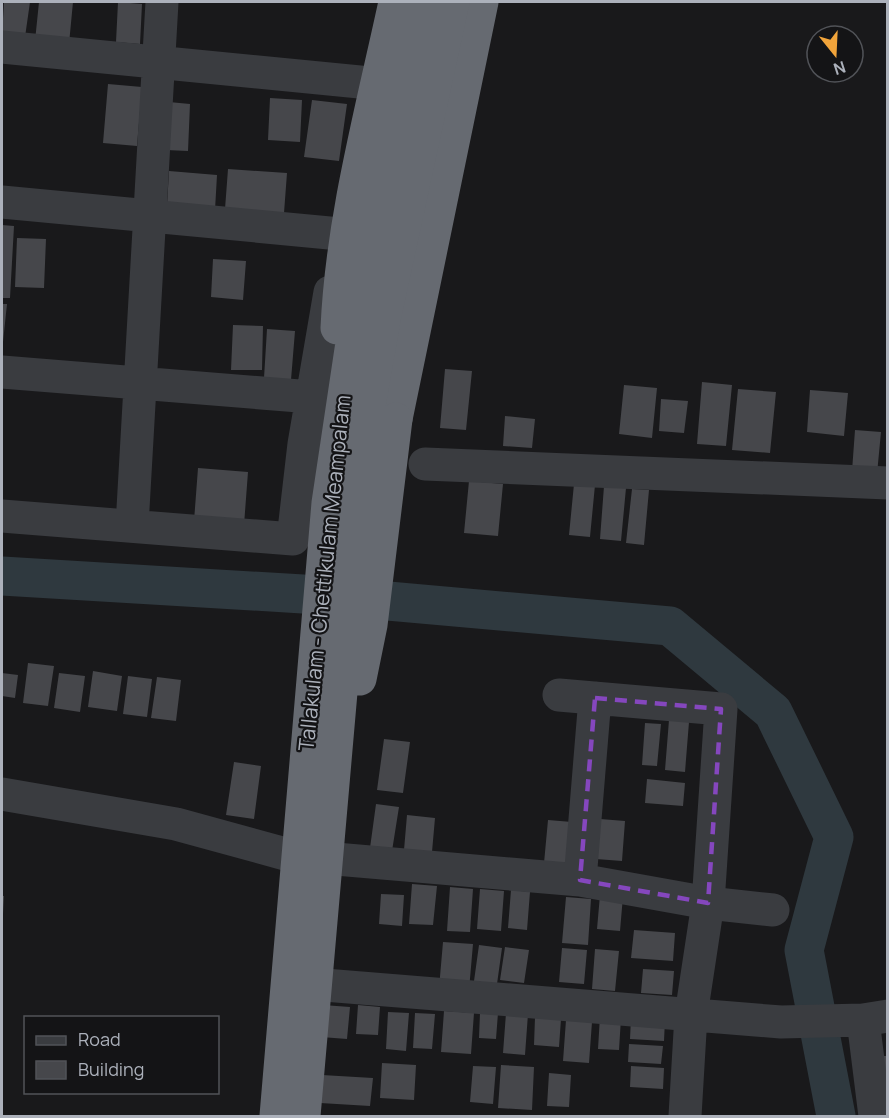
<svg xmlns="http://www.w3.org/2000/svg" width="889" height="1118" viewBox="0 0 889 1118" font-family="Manrope,sans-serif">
<rect width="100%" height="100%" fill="#19191b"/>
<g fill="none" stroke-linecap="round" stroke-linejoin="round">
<!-- river -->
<path stroke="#2f393f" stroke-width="39" d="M 2,576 L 303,594
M 388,601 L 670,626 L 773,712 L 834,837 L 804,950 L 836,1116"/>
</g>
<!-- building -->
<path fill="#46474b" d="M 4,2 L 30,2 L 25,37 L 2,34 Z
M 39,2 L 73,2 L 69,44 L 35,41 Z
M 118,2 L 142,4 L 140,44 L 116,42 Z
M 108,84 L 142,87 L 137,146 L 103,143 Z
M 270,98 L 302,100 L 300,142 L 268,140 Z
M 312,100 L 347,104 L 339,161 L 304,157 Z
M 169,102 L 190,104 L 188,151 L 166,150 Z
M 228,169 L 287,173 L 284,213 L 225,209 Z
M 169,171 L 217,175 L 215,210 L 167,206 Z
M 2,225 L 14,226 L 10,298 L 2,298 Z
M 17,238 L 46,239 L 44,288 L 15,287 Z
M 213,259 L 246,261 L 243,300 L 211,297 Z
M 2,304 L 7,304 L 3,342 L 2,342 Z
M 233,325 L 263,326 L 262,370 L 231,370 Z
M 267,329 L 295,331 L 291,380 L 264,378 Z
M 445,369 L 472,371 L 466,430 L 440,428 Z
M 702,382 L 732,385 L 726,446 L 697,444 Z
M 624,385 L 657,388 L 652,438 L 619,434 Z
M 738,389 L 776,392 L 770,453 L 732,450 Z
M 810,390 L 848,393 L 844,436 L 807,432 Z
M 661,399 L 688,401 L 684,433 L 659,431 Z
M 505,416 L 535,419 L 532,448 L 503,446 Z
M 855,430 L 881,432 L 877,474 L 852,471 Z
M 198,468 L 248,472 L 244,525 L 194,521 Z
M 469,481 L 503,484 L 498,536 L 464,533 Z
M 574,484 L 595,485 L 590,537 L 569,535 Z
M 604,486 L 626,488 L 621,541 L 600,539 Z
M 632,489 L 649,490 L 644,545 L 626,543 Z
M 28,663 L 54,666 L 48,706 L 23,703 Z
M 93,671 L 122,676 L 117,711 L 88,707 Z
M 2,673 L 18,675 L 15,698 L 2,696 Z
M 59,673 L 85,676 L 80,712 L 54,708 Z
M 128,676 L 152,679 L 147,717 L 123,714 Z
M 157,677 L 181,680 L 176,721 L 151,718 Z
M 669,720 L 689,722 L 685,772 L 665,770 Z
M 645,723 L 661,724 L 657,766 L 642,765 Z
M 384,739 L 410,742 L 403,793 L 377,790 Z
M 234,762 L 261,766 L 254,819 L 226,815 Z
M 647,779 L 685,783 L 683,806 L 645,803 Z
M 376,804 L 399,807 L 392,851 L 370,848 Z
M 407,815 L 435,818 L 432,852 L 404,850 Z
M 600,819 L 625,821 L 622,861 L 596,859 Z
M 548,820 L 572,822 L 568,864 L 544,863 Z
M 412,884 L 437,886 L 433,925 L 409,924 Z
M 450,887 L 473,889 L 470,932 L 447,931 Z
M 480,889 L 504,891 L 501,931 L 477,929 Z
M 511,890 L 530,892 L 527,930 L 508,928 Z
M 381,894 L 404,895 L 402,926 L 379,924 Z
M 600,895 L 623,896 L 620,931 L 597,929 Z
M 2,896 L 4,896 L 3,914 L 2,914 Z
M 566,897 L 591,899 L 588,945 L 562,943 Z
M 634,930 L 675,933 L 673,961 L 631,958 Z
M 443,942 L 473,944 L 469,990 L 439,988 Z
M 479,945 L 502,948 L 497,984 L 474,981 Z
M 505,947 L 529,950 L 524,983 L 500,980 Z
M 562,948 L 587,950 L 584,984 L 559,982 Z
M 595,949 L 619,951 L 615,991 L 592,989 Z
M 643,969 L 674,971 L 672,995 L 641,993 Z
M 323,1005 L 350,1007 L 347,1039 L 321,1037 Z
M 358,1005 L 380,1007 L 378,1035 L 356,1034 Z
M 444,1011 L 474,1013 L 471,1054 L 441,1052 Z
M 388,1012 L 409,1013 L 406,1051 L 386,1049 Z
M 415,1013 L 435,1014 L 432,1049 L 413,1048 Z
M 480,1013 L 498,1013 L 496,1039 L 479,1038 Z
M 506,1013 L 528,1014 L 525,1055 L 503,1053 Z
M 600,1016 L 621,1018 L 619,1050 L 598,1049 Z
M 535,1017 L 561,1019 L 559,1047 L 534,1045 Z
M 631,1018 L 665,1020 L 664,1041 L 630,1039 Z
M 566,1020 L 592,1022 L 589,1063 L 563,1061 Z
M 629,1044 L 663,1046 L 661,1064 L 628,1062 Z
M 882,1056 L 888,1056 L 888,1088 Z
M 382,1063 L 416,1065 L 414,1100 L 380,1098 Z
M 501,1065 L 534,1067 L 532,1110 L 498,1108 Z
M 473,1066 L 496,1067 L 493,1104 L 470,1102 Z
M 631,1066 L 664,1068 L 663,1089 L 630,1087 Z
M 549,1073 L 571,1075 L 569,1107 L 547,1106 Z
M 322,1075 L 373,1078 L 370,1106 L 320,1103 Z"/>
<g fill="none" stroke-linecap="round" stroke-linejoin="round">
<!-- minor -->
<path stroke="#3a3c40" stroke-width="33" d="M 2,47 L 370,83
M 2,202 L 340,234
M 2,372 L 312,397
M 425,464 L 888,483
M 2,516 L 293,539 L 304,444 L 330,292
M 132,526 L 162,2
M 559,695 L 721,709 L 708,903 L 691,1015 L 685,1116
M 2,794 L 176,824 L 289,855 L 580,880 L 708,903 L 773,910
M 580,880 L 595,698
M 324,985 L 781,1022 L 863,1020 L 888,1016
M 863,1020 L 875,1116"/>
<!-- highway -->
<path stroke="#666a71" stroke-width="33" d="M 396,419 L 482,2"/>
<!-- highway-bridge -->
<path stroke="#666a71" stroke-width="33" d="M 337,328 C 342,218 372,109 395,2
M 360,679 L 371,625 L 396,419
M 276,1116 L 328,503 L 356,316 L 425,2
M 304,1116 L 363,440 L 385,315 L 453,2"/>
</g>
<!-- marked area -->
<path fill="none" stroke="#8547be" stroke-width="4.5" stroke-dasharray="12 8" stroke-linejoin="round" d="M 595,698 L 721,709 L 708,903 L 580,880 Z"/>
<g text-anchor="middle" stroke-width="4.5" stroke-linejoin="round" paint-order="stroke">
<!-- street labels -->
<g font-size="21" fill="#acb1bb" stroke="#141416">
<text transform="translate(325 573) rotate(-84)" y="7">Tallakulam - Chettikulam Meampalam</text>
</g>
</g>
<!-- border -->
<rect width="889" height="1118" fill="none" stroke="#acb1bb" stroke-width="6"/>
<!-- legend -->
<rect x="24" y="1016" width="195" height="78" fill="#141416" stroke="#515358" stroke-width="1.5"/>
<rect x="36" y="1036" width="30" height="9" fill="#3a3c40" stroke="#515358" stroke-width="1.5"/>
<text x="78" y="1046" font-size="18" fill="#acb1bb">Road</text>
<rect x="36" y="1061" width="30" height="18" fill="#46474b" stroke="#515358" stroke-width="1.5"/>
<text x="78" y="1076" font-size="18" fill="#acb1bb">Building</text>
<!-- north arrow -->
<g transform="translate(835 54) rotate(162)"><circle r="28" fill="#141416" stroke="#515358" stroke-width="1.5"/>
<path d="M0-4.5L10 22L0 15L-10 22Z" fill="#f1a43b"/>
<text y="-9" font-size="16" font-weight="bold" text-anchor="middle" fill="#acb1bb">N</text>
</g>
</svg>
